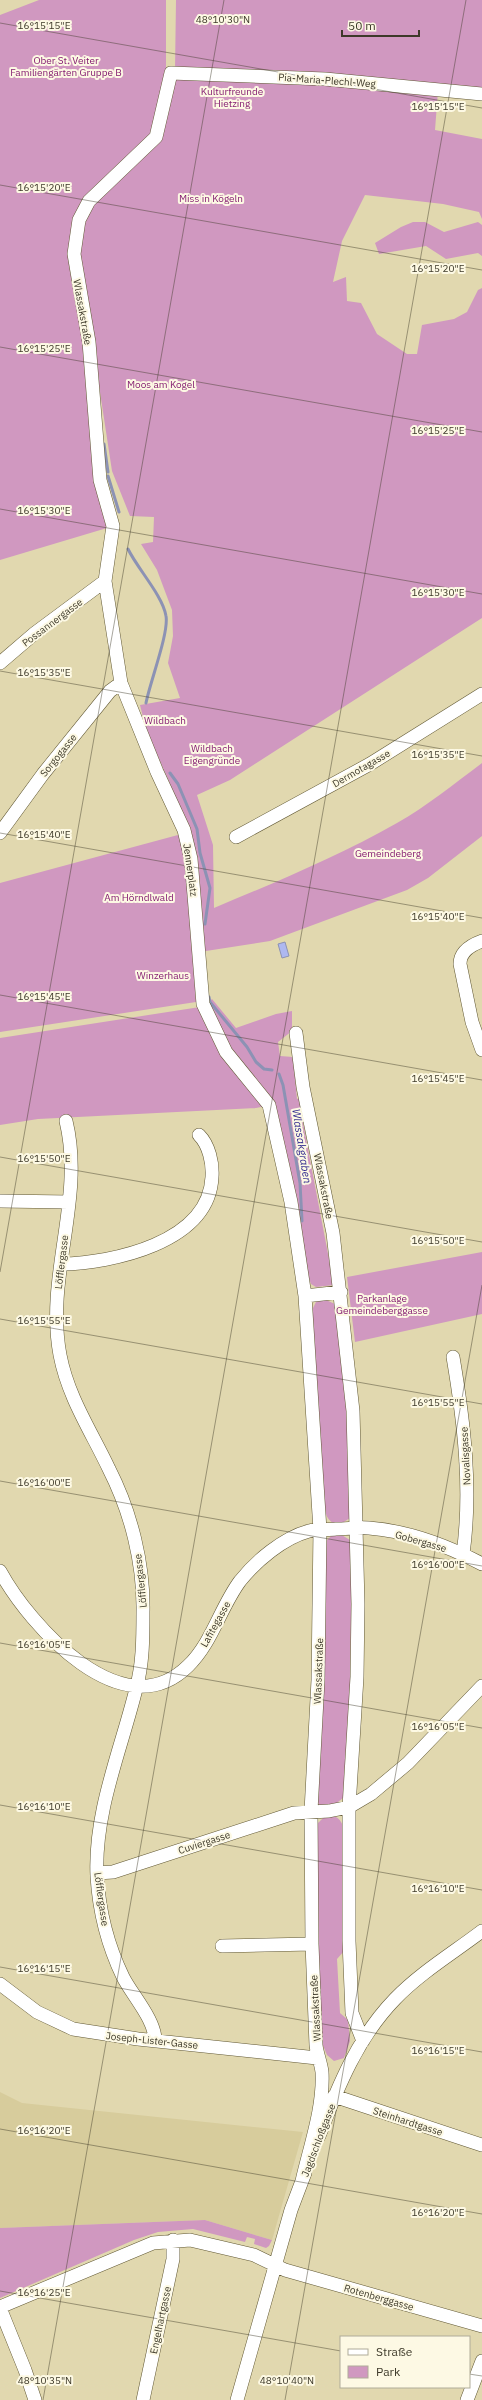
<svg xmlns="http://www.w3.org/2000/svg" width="482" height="2400" viewBox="0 0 482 2400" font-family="'IBM Plex Sans',sans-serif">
<rect width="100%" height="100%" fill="#e1d8af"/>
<!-- built -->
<path fill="#d7cc9c" d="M 0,2092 L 22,2103 L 303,2132 L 272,2240 L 205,2220 L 0,2228 Z"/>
<!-- green -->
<path fill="#d098c0" d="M 39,0 L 166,0 L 166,77 L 151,136 L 73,222 L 69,265 L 84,346 L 94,477 L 107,528 L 0,560 L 0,15 Z
M 176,0 L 482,0 L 482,90 L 438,91 L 435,130 L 482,139 L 482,219 L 479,212 L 443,204 L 365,195 L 342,241 L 333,282 L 346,277 L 347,301 L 361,303 L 377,334 L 407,354 L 417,354 L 422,325 L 454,319 L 467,312 L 478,290 L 482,288 L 482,618 L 230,780 L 197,795 L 213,845 L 214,908 C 276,882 339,856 397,823 C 427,806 454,784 482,763 L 482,836 L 428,878 L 407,890 L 270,941 L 193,953 L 196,1002 L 0,1032 L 0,883 L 189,832 L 168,779 L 147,733 L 140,705 L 180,698 L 168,663 L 173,636 L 172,610 L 157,570 L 141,544 L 153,542 L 154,517 L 130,516 L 112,471 L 80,261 L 81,236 L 88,215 L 98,198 L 160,140 L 167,118 L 175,70 Z
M 413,222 L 425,222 L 444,232 L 478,222 L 482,225 L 482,256 L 478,253 L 446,259 L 426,246 L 379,254 L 375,243 L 401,227 Z
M 212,999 L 236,1028 L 276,1014 L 292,1011 L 292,1031 L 278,1042 L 280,1056 L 293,1057 L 297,1099 L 300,1098 L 305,1117 L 302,1118 L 334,1285 L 316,1287 L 311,1284 L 306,1271 L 275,1110 L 226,1045 L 207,1004 Z
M 200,1007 L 266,1106 L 256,1108 L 38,1119 L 0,1125 L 0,1038 Z
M 482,1252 L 482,1314 L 355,1342 L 347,1277 Z
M 324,1299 L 337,1305 L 348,1430 L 350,1518 L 339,1525 C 326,1522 325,1513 324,1501 L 311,1312 L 316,1302 Z
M 340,1534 L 350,1540 L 352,1547 L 350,1686 L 343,1798 L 333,1806 L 319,1805 L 317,1799 L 326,1541 L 331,1536 Z
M 325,1816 C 335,1816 339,1816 343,1826 L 345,1950 L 337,1959 L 340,2013 L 348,2020 L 350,2041 L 344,2058 L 334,2061 L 327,2055 L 322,2043 L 317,1940 L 316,1825 Z
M 205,2220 L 272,2240 L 269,2246 L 266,2248 L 254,2244 L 255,2239 L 247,2237 L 245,2242 L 193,2229 L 158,2232 L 134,2240 L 0,2298 L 0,2228 Z"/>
<!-- water -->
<path fill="#aeb8f0" stroke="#8c92b4" d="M 285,942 L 289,956 L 282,958 L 278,944 Z"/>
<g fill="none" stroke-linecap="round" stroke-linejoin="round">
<!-- stream -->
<path stroke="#8c92b4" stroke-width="3" d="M 104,444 L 108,472
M 108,476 L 119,512
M 128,549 C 137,568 163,596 166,616 C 169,633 150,682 146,703
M 170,773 L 178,784 L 197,829 L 200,853 L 210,888 L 205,924
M 209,997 L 210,1002 L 247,1047 L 256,1062 L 264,1069 L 272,1070
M 279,1074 L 283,1085 L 300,1183 L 302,1221"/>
<!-- minor casing -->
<g stroke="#615834" stroke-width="14">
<path id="minor" d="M 0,663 L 35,633 L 105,581
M 0,833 L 43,774 L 110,691 L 121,683
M 236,837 L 370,764 L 482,694
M 482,941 C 471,945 460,951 460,964 L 472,1022 L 482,1050
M 296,1033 L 303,1087 L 333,1233 L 353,1411 L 358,1604 L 357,1677 L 349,1807 L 349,1941 L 352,2013 L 363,2041
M 66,1121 C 85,1199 45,1276 60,1355 C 68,1397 91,1431 109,1469 C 131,1512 144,1564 143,1612 C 143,1638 143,1664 136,1689 C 121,1750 94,1812 97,1876 C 99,1910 108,1946 123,1977 C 132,1995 156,2021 155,2041
M 0,1201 L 69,1202
M 61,1264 C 112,1263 209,1243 212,1177 C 213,1163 209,1145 199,1135
M 305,1296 L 341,1292
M 453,1357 C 464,1422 472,1489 463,1554
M 0,1571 C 30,1626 123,1730 188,1666 C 212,1643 220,1608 240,1581 C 256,1561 283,1538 309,1531 C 317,1529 327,1530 336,1529 C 347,1529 358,1527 369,1528 C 408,1531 448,1546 482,1564
M 97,1873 L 113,1872 L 294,1813 L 329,1811 L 349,1807 L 371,1794 L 408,1763 L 482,1686
M 222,1946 L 312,1944
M 0,1984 L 37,2012 L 73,2029 L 138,2039 L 317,2058
M 334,2096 L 482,2145
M 319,2136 C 338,2086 358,2037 395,1999 C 420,1973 453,1953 482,1931
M 302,2181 C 310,2146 324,2107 322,2072 C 321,2063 317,2054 316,2045 L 312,1944 L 311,1811 L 318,1680 L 320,1530 L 305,1296 L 291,1202 L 269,1105 L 226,1052 L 203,1004 L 191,859 L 184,830 L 157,772 L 121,683 L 105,581 L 113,526 L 100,480 L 89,342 L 74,254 L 79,220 L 89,201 L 156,137 L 171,73 L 325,79 L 482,94
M 0,2307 L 153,2243 L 190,2240 L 254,2255 L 285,2270 L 482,2326
M 0,2308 L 25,2370 L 35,2400
M 143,2400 L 173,2259 L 173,2240
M 237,2400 L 291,2210 L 305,2173
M 467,2400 L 482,2361"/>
</g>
<!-- minor -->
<use href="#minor" stroke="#fff" stroke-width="13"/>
</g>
<!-- ticks -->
<path fill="none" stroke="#3d3929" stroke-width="1" stroke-opacity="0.45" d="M 0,23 L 482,108M 0,185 L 482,270M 0,347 L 482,432M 0,509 L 482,594M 0,671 L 482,756M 0,833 L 482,918M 0,995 L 482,1080M 0,1157 L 482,1242M 0,1272 L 224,0M 0,1319 L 482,1404M 0,1481 L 482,1566M 0,1643 L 482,1728M 0,1805 L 482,1890M 0,1967 L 482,2052M 0,2129 L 482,2214M 0,2291 L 341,2351M 469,2374 L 482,2376M 43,2400 L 466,0M 285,2400 L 482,1285"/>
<g text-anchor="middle" stroke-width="4" stroke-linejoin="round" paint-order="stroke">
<!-- park labels -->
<g font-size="10" fill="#841c71" stroke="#fdf9e4">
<text x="66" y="64">Ober St. Veiter<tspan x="66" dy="12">Familiengärten Gruppe B</tspan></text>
<text x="232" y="95">Kulturfreunde<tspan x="232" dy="12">Hietzing</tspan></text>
<text x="211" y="202">Miss in Kögeln</text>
<text x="161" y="388">Moos am Kogel</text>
<text x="165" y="724">Wildbach</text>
<text x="212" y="752">Wildbach<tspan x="212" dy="12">Eigengründe</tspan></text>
<text x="388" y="857">Gemeindeberg</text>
<text x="139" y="901">Am Hörndlwald</text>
<text x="163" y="979">Winzerhaus</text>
<text x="382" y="1302">Parkanlage<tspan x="382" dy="12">Gemeindeberggasse</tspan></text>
</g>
<!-- street labels -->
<g font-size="10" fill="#3d3929" stroke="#fdf9e4">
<text transform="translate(327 80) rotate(4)" y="4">Pia-Maria-Plechl-Weg</text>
<text transform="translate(83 312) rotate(80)" y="4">Wlassakstraße</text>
<text transform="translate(52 622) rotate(-37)" y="4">Possannergasse</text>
<text transform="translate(58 755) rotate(-51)" y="4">Sorgogasse</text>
<text transform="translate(361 768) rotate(-30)" y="4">Dermotagasse</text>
<text transform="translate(191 870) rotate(82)" y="4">Jennerplatz</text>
<text transform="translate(324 1186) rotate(79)" y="4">Wlassakstraße</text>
<text transform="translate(61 1262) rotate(-83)" y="4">Löfflergasse</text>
<text transform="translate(465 1456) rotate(-93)" y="4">Novalisgasse</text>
<text transform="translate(421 1541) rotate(16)" y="4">Gobergasse</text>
<text transform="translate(140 1581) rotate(-96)" y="4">Löfflergasse</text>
<text transform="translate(215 1624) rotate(-61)" y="4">Lafitegasse</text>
<text transform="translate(318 1671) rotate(-88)" y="4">Wlassakstraße</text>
<text transform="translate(204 1842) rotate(-18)" y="4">Cuviergasse</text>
<text transform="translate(102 1899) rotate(82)" y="4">Löfflergasse</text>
<text transform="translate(315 2008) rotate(-93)" y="4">Wlassakstraße</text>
<text transform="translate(152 2040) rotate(6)" y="4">Joseph-Lister-Gasse</text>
<text transform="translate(408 2121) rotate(18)" y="4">Steinhardtgasse</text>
<text transform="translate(318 2140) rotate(-69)" y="4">Jagdschloßgasse</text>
<text transform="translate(379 2297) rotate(16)" y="4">Rotenberggasse</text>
<text transform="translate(160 2320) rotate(-78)" y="4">Engelhartgasse</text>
</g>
<!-- water labels -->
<g font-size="11" font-style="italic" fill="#2b238c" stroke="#fdf9e4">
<text transform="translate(302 1146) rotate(81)" y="4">Wlassakgraben</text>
</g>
</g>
<g font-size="10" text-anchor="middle" fill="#3d3929" stroke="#fdf9e4" stroke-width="4" stroke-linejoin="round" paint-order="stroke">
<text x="223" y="23">48°10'30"N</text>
<text x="44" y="29">16°15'15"E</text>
<text x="438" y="110">16°15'15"E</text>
<text x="44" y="191">16°15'20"E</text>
<text x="438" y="272">16°15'20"E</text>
<text x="44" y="352">16°15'25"E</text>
<text x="438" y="434">16°15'25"E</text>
<text x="44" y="514">16°15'30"E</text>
<text x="438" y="596">16°15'30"E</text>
<text x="44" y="676">16°15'35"E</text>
<text x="438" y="758">16°15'35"E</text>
<text x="44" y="838">16°15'40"E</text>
<text x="438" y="920">16°15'40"E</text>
<text x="44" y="1000">16°15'45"E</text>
<text x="438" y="1082">16°15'45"E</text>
<text x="44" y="1162">16°15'50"E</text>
<text x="438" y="1244">16°15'50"E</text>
<text x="44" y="1324">16°15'55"E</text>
<text x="438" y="1406">16°15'55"E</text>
<text x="44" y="1486">16°16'00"E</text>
<text x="438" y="1568">16°16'00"E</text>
<text x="44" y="1648">16°16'05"E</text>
<text x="438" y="1730">16°16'05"E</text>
<text x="44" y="1810">16°16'10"E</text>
<text x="438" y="1892">16°16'10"E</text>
<text x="44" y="1972">16°16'15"E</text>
<text x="438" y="2054">16°16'15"E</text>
<text x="44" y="2134">16°16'20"E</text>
<text x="438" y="2216">16°16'20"E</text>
<text x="44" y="2296">16°16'25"E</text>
<text x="45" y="2384">48°10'35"N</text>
<text x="287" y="2384">48°10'40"N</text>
</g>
<!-- legend -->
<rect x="340" y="2336" width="130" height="52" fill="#fdf9e4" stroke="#b0ac99"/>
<rect x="348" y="2349" width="20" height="6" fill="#ffffff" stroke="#b0ac99"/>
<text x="376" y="2356" font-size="12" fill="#3d3929">Straße</text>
<rect x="348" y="2366" width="20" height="12" fill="#d098c0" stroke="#b0ac99"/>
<text x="376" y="2376" font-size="12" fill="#3d3929">Park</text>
<!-- scale -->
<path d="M342 30v6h77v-6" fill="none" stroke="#3d3929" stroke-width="2"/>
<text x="348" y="30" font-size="12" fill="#3d3929" stroke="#fdf9e4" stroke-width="3" paint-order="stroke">50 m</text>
</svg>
